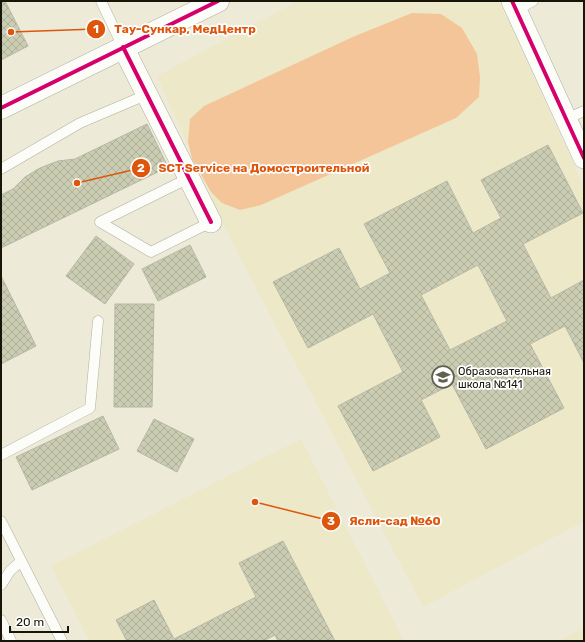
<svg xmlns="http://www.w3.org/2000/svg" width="585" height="642" viewBox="0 0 585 642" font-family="Rubik,sans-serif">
<defs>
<pattern id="building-cross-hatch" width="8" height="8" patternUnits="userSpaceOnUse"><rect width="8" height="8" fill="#cacdb2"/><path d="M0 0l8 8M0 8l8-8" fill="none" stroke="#adaf98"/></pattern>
</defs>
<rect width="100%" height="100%" fill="#edead7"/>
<!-- built -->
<path fill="#ede8c8" d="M 298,1 L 499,1 L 584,187 L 584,521 L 423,607 L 227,232 L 157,76 Z
M 301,439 L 404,641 L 90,641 L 51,566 Z
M 584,627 L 584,641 L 560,641 Z"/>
<!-- garden -->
<path fill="#f4c599" d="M 412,13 L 441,14 L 462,28 L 477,54 L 480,77 L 479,97 L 456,118 L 261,205 L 240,210 L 222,203 L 211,192 L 192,159 L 188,142 L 190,119 L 204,106 L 355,36 Z"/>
<!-- building -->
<path fill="url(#building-cross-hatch)" stroke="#b7b7a8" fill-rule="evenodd" d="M 1,1 L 5,1 L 28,46 L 1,60 Z
M 147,124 L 168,167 L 1,248 L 1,195 L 13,189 L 25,177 L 40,168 L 58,161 L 75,159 Z
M 548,145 L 583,213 L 523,244 L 551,298 L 584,280 L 584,363 L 565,326 L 530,344 L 564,408 L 486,449 L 452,384 L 421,400 L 440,437 L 373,471 L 338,406 L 403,372 L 373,314 L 308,348 L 273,282 L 339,248 L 360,289 L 390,273 L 364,224 L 447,181 L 473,233 L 501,218 L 481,180 ZM 478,265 L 507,321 L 450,350 L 421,295 Z
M 96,236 L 134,264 L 105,304 L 66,276 Z
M 190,245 L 206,277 L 158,301 L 142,269 Z
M 1,276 L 36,346 L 1,364 Z
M 115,304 L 154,304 L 152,407 L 114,407 Z
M 103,416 L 119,449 L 32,490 L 16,457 Z
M 154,419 L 194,439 L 177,472 L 137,451 Z
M 283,541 L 335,641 L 278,641 L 275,635 L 263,641 L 127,641 L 116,620 L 154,600 L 174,639 L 256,597 L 239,563 Z"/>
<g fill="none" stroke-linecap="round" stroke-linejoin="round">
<!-- lane casing -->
<g stroke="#b1afa0" stroke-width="11">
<path id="lane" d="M 101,1 L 123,47
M 516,10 L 533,1
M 566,119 L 584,111
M 1,169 L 80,123 L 146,95
M 189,178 L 100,222 L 151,252 L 211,222
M 1,455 L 90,408 L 98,321
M 1,521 L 62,641
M 1,585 L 10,571 L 21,561
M 1,620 L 11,641"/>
</g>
<!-- street casing -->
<g stroke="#b1afa0" stroke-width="22">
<path id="street" d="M 512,1 L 584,158
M 123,47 L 211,222"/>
</g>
<!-- secondary casing -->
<g stroke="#b1afa0" stroke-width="23">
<path id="secondary" d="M 1,108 L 218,1"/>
</g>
<!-- lane -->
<use href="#lane" stroke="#fcfcf9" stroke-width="10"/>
<!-- street -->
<use href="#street" stroke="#fcfcf9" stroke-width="21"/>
<!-- secondary -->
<use href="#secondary" stroke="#fcfcf9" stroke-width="22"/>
<!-- cycleway casing -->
<g stroke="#fff" stroke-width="6">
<path id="cycleway" d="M 512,1 L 584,158
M 123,47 L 211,222
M 1,108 L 218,1"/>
</g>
<!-- cycleway -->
<use href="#cycleway" stroke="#d6006c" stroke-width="4"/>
</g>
<!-- icons -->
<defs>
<g id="school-ring" transform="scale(1.15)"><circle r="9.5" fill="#fff" stroke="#626050" stroke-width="1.5"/><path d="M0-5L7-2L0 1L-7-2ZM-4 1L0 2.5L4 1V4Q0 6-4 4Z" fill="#626050"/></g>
</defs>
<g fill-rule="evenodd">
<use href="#school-ring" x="443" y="377"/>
</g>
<g text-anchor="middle" stroke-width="3.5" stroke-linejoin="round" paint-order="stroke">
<!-- poi labels -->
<g font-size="11" fill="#171508" stroke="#fff" text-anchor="start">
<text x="458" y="375">Образовательная<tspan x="458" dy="13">школа №141</tspan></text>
</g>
</g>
<!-- callouts -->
<path fill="none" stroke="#de560c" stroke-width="1.5" d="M11 32L96 29M77 183L141 168M255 502L331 521"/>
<g fill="#de560c" stroke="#fff" stroke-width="1.5">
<circle cx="11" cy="32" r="4"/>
<circle cx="77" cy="183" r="4"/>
<circle cx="255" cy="502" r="4"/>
<circle cx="96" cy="29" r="10"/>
<circle cx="141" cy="168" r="10"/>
<circle cx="331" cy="521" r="10"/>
</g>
<g font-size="12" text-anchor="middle" font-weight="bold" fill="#fff">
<text x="96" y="33">1</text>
<text x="141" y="172">2</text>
<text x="331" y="525">3</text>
</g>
<g font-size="12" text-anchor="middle" font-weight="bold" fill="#de560c" stroke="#fff" stroke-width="3.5" stroke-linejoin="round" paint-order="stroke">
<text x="185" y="33">Тау-Сункар, МедЦентр</text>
<text x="264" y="172">SCT Service на Домостроительной</text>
<text x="395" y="525">Ясли-сад №60</text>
</g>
<!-- border -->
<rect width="585" height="642" fill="none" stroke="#171508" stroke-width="4"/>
<!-- scale -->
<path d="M10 626v6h58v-6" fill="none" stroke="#171508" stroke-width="2"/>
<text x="16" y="626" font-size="12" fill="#171508" stroke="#ffffff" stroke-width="3" paint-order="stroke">20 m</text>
</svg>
